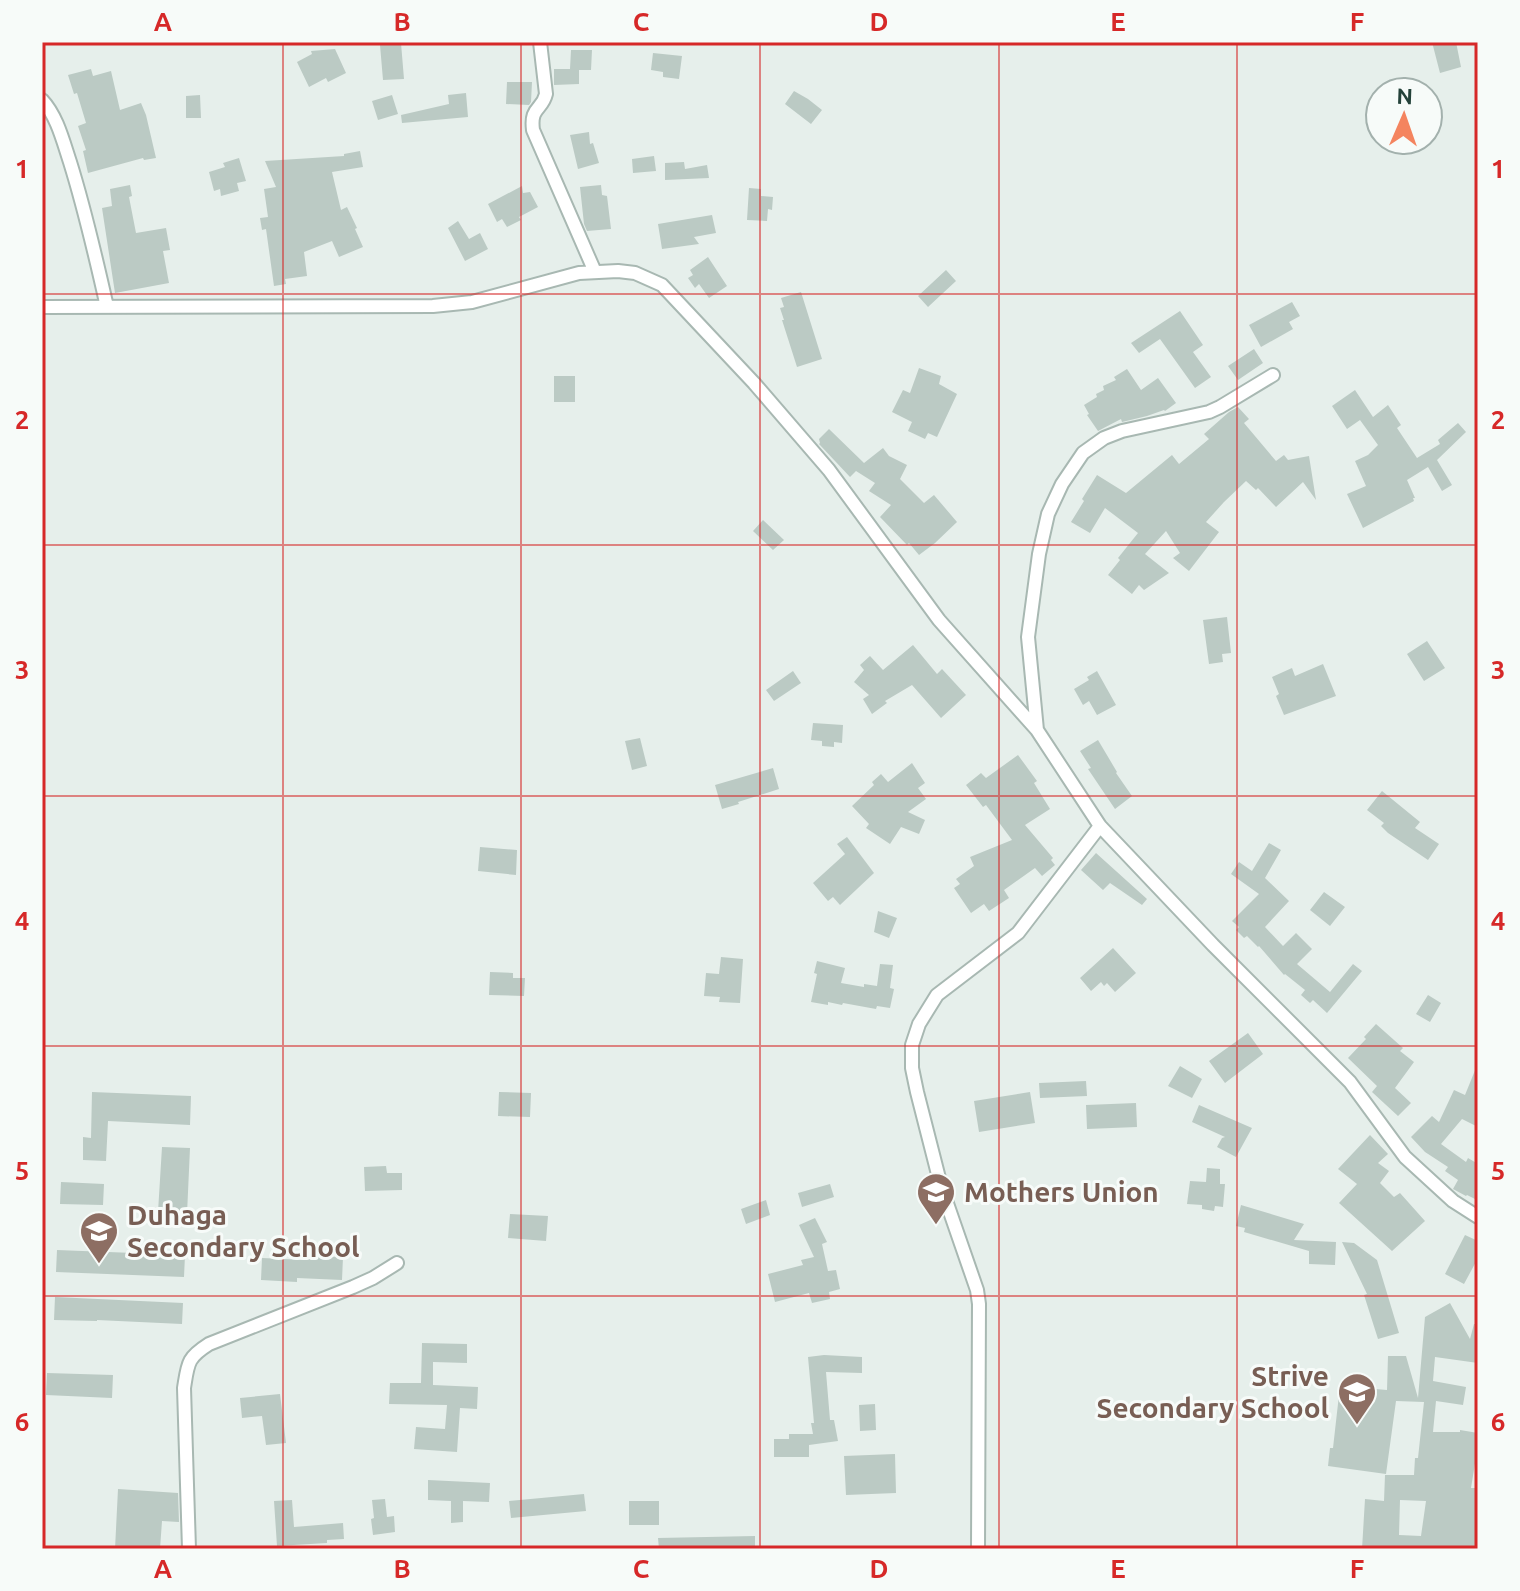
<svg xmlns="http://www.w3.org/2000/svg" width="1520" height="1591" viewBox="0 0 1520 1591" font-family="Ubuntu,sans-serif">
<rect width="100%" height="100%" fill="#e6efeb"/>
<!-- building -->
<path fill="#bbcac4" fill-rule="evenodd" d="M 1432,42 L 1456,42 L 1461,67 L 1440,73 Z
M 401,43 L 404,79 L 383,80 L 380,45 Z
M 335,49 L 346,73 L 328,82 L 326,78 L 309,87 L 297,62 L 312,54 L 311,51 Z
M 571,50 L 592,50 L 591,70 L 579,70 L 579,84 L 554,85 L 554,69 L 570,69 Z
M 653,53 L 682,56 L 679,79 L 663,77 L 663,72 L 651,70 Z
M 91,69 L 93,76 L 111,71 L 120,110 L 141,103 L 146,115 L 156,158 L 144,160 L 143,158 L 88,173 L 83,151 L 86,150 L 78,126 L 86,123 L 77,93 L 74,94 L 68,75 Z
M 507,82 L 532,82 L 531,102 L 529,105 L 506,104 Z
M 794,91 L 808,99 L 822,110 L 811,124 L 785,104 Z
M 466,93 L 468,117 L 402,123 L 401,115 L 449,104 L 448,95 Z
M 200,95 L 201,118 L 186,118 L 186,96 Z
M 392,95 L 398,114 L 378,120 L 372,101 Z
M 589,132 L 590,144 L 593,143 L 599,163 L 578,169 L 570,135 Z
M 360,151 L 363,167 L 332,172 L 341,210 L 347,207 L 357,228 L 355,229 L 363,247 L 339,257 L 332,241 L 304,252 L 307,276 L 285,279 L 286,284 L 274,286 L 266,229 L 262,230 L 260,218 L 268,217 L 264,189 L 276,187 L 265,161 L 344,156 L 344,154 Z
M 654,156 L 656,171 L 633,173 L 632,159 Z
M 239,158 L 246,181 L 237,183 L 239,191 L 221,196 L 220,189 L 214,191 L 209,172 L 225,167 L 223,163 Z
M 684,162 L 685,169 L 707,165 L 709,178 L 665,180 L 665,163 Z
M 130,185 L 132,196 L 129,197 L 136,233 L 166,228 L 170,250 L 163,251 L 169,283 L 115,293 L 102,208 L 112,206 L 110,189 Z
M 601,185 L 602,195 L 607,196 L 611,229 L 587,231 L 584,224 L 580,187 Z
M 522,186 L 523,193 L 530,192 L 538,207 L 519,217 L 521,220 L 507,227 L 502,219 L 497,222 L 488,204 Z
M 749,188 L 761,189 L 761,196 L 773,197 L 772,210 L 768,209 L 767,221 L 747,220 Z
M 712,215 L 716,233 L 694,237 L 699,244 L 662,249 L 658,224 Z
M 458,221 L 469,239 L 480,233 L 488,249 L 465,261 L 448,228 Z
M 708,257 L 727,286 L 709,298 L 699,284 L 695,288 L 688,278 L 693,275 L 690,270 Z
M 946,270 L 956,281 L 928,307 L 918,296 Z
M 801,292 L 822,359 L 797,367 L 782,320 L 784,320 L 780,308 L 784,307 L 781,298 Z
M 1292,302 L 1300,316 L 1289,322 L 1293,329 L 1261,347 L 1249,325 Z
M 1180,311 L 1203,345 L 1193,352 L 1211,377 L 1195,388 L 1160,339 L 1139,353 L 1131,343 Z
M 1254,349 L 1263,363 L 1238,380 L 1228,366 Z
M 919,368 L 941,376 L 939,384 L 957,394 L 937,437 L 928,433 L 925,439 L 908,431 L 912,422 L 892,412 L 903,390 L 910,393 Z
M 1127,369 L 1141,390 L 1158,378 L 1176,403 L 1165,411 L 1164,410 L 1147,416 L 1122,422 L 1121,419 L 1098,431 L 1087,415 L 1089,414 L 1084,405 L 1097,397 L 1096,394 L 1104,390 L 1103,386 L 1116,380 L 1114,377 Z
M 554,376 L 575,376 L 575,402 L 554,402 Z
M 1355,390 L 1373,417 L 1388,405 L 1401,425 L 1397,428 L 1417,458 L 1440,444 L 1438,440 L 1458,423 L 1466,432 L 1437,460 L 1452,485 L 1442,491 L 1428,467 L 1407,480 L 1415,498 L 1413,498 L 1414,501 L 1363,528 L 1347,494 L 1366,486 L 1355,461 L 1368,455 L 1378,445 L 1360,420 L 1347,429 L 1332,406 Z
M 1238,407 L 1249,419 L 1244,423 L 1276,461 L 1284,455 L 1288,460 L 1309,456 L 1316,500 L 1303,482 L 1276,507 L 1258,488 L 1256,490 L 1246,481 L 1224,502 L 1206,522 L 1219,532 L 1189,571 L 1173,558 L 1180,553 L 1166,531 L 1145,554 L 1169,573 L 1144,590 L 1139,585 L 1132,594 L 1108,575 L 1120,560 L 1118,558 L 1138,533 L 1105,508 L 1090,533 L 1071,522 L 1084,501 L 1082,499 L 1097,475 L 1126,493 L 1172,455 L 1179,464 L 1209,439 L 1204,434 L 1229,412 Z
M 829,429 L 864,463 L 883,448 L 889,456 L 907,465 L 900,479 L 924,503 L 934,495 L 957,522 L 935,543 L 919,555 L 909,543 L 907,545 L 880,517 L 891,505 L 869,491 L 875,483 L 856,471 L 850,477 L 819,444 L 820,443 L 819,439 Z
M 763,520 L 784,540 L 773,550 L 753,531 Z
M 1227,617 L 1231,653 L 1222,654 L 1223,662 L 1209,664 L 1203,620 Z
M 1427,641 L 1445,668 L 1424,681 L 1407,654 Z
M 913,645 L 937,674 L 942,669 L 966,695 L 941,718 L 912,685 L 885,701 L 887,703 L 872,714 L 863,699 L 869,695 L 854,682 L 864,670 L 860,665 L 870,656 L 883,670 Z
M 1323,664 L 1336,696 L 1284,715 L 1276,696 L 1279,694 L 1272,677 L 1292,668 L 1295,676 Z
M 793,671 L 801,683 L 774,701 L 766,690 Z
M 1097,671 L 1116,705 L 1097,715 L 1089,701 L 1083,705 L 1074,689 L 1089,680 L 1087,677 Z
M 813,723 L 843,725 L 842,743 L 834,742 L 834,747 L 822,746 L 822,741 L 811,740 Z
M 640,738 L 647,766 L 632,770 L 625,741 Z
M 1098,740 L 1117,772 L 1116,773 L 1132,796 L 1115,809 L 1088,769 L 1091,768 L 1080,751 Z
M 1018,755 L 1037,781 L 1034,783 L 1050,809 L 1025,825 L 1053,858 L 1051,860 L 1055,865 L 1042,876 L 1035,868 L 1004,890 L 1009,898 L 989,911 L 984,904 L 971,913 L 954,888 L 960,884 L 956,879 L 974,866 L 970,857 L 1012,840 L 986,805 L 983,807 L 966,785 L 981,773 L 986,778 Z
M 912,763 L 925,783 L 918,788 L 926,799 L 908,812 L 925,820 L 919,834 L 901,827 L 890,844 L 866,828 L 869,824 L 852,806 L 874,785 L 872,782 L 881,774 L 888,782 Z
M 773,768 L 779,789 L 738,802 L 739,804 L 722,809 L 715,785 Z
M 1382,791 L 1420,822 L 1415,828 L 1439,844 L 1428,860 L 1388,833 L 1381,826 L 1384,823 L 1367,810 Z
M 847,837 L 874,873 L 840,905 L 833,897 L 828,901 L 813,883 L 845,854 L 837,844 Z
M 1269,843 L 1281,850 L 1265,878 L 1289,901 L 1265,927 L 1283,946 L 1296,933 L 1312,949 L 1297,964 L 1330,992 L 1353,964 L 1362,971 L 1327,1013 L 1313,1000 L 1310,1003 L 1301,995 L 1305,990 L 1285,974 L 1284,975 L 1259,946 L 1258,947 L 1247,936 L 1244,938 L 1236,930 L 1239,927 L 1232,921 L 1259,894 L 1231,874 L 1239,862 L 1252,871 Z
M 480,847 L 517,850 L 516,875 L 478,871 Z
M 1096,853 L 1147,899 L 1142,905 L 1110,883 L 1103,890 L 1081,870 Z
M 1324,892 L 1345,907 L 1330,926 L 1310,910 Z
M 878,911 L 897,918 L 889,938 L 874,932 Z
M 1113,948 L 1136,973 L 1115,992 L 1107,983 L 1104,986 L 1101,982 L 1091,991 L 1080,978 Z
M 721,957 L 743,959 L 740,1003 L 719,1002 L 720,997 L 704,996 L 706,973 L 719,974 Z
M 817,961 L 845,968 L 841,983 L 864,987 L 864,984 L 877,986 L 880,964 L 893,965 L 890,988 L 894,989 L 890,1008 L 877,1006 L 876,1009 L 843,1003 L 842,1005 L 828,1002 L 828,1005 L 811,1002 L 817,974 L 814,973 Z
M 490,972 L 513,973 L 513,978 L 525,978 L 524,996 L 489,995 Z
M 1428,995 L 1441,1003 L 1430,1022 L 1416,1014 Z
M 1376,1024 L 1403,1048 L 1400,1051 L 1414,1062 L 1395,1088 L 1411,1103 L 1398,1116 L 1372,1092 L 1377,1086 L 1348,1058 L 1366,1039 L 1364,1037 Z
M 1248,1033 L 1263,1054 L 1225,1083 L 1209,1061 Z
M 1478,1063 L 1478,1127 L 1462,1119 L 1441,1144 L 1466,1162 L 1468,1158 L 1478,1164 L 1478,1192 L 1475,1199 L 1467,1195 L 1466,1196 L 1453,1189 L 1458,1180 L 1445,1171 L 1448,1167 L 1425,1152 L 1411,1137 L 1432,1116 L 1439,1122 L 1454,1090 L 1465,1095 Z
M 1180,1066 L 1202,1079 L 1192,1098 L 1168,1086 Z
M 1086,1081 L 1087,1096 L 1040,1098 L 1039,1083 Z
M 92,1092 L 191,1096 L 190,1125 L 108,1121 L 106,1161 L 83,1160 L 83,1137 L 91,1138 Z
M 499,1092 L 531,1093 L 530,1117 L 498,1116 Z
M 1030,1092 L 1035,1123 L 979,1132 L 974,1101 Z
M 1136,1103 L 1137,1127 L 1087,1129 L 1086,1105 Z
M 1199,1105 L 1252,1128 L 1236,1157 L 1217,1147 L 1222,1138 L 1225,1137 L 1192,1122 Z
M 1370,1135 L 1388,1154 L 1378,1163 L 1389,1171 L 1380,1183 L 1394,1197 L 1400,1193 L 1425,1221 L 1392,1251 L 1339,1203 L 1357,1184 L 1338,1169 Z
M 162,1147 L 190,1148 L 187,1214 L 181,1213 L 180,1221 L 164,1219 L 165,1212 L 158,1212 Z
M 386,1166 L 387,1173 L 402,1173 L 402,1190 L 365,1191 L 364,1167 Z
M 1207,1168 L 1220,1169 L 1220,1184 L 1225,1184 L 1223,1207 L 1215,1206 L 1214,1211 L 1202,1209 L 1202,1205 L 1187,1204 L 1190,1181 L 1206,1182 Z
M 61,1182 L 104,1184 L 103,1205 L 60,1204 Z
M 830,1184 L 834,1197 L 802,1207 L 798,1193 Z
M 766,1200 L 770,1215 L 746,1224 L 741,1209 Z
M 1241,1205 L 1304,1224 L 1294,1240 L 1336,1242 L 1335,1265 L 1309,1264 L 1309,1251 L 1244,1232 L 1245,1228 L 1236,1226 Z
M 510,1214 L 548,1216 L 546,1241 L 508,1238 Z
M 815,1218 L 827,1242 L 822,1244 L 828,1271 L 836,1270 L 840,1289 L 829,1292 L 830,1299 L 812,1303 L 809,1293 L 775,1302 L 768,1274 L 803,1265 L 801,1260 L 814,1257 L 799,1225 Z
M 1465,1235 L 1478,1241 L 1478,1258 L 1464,1284 L 1445,1274 Z
M 1342,1242 L 1354,1243 L 1377,1260 L 1399,1333 L 1378,1339 L 1364,1295 L 1367,1294 Z
M 57,1250 L 185,1255 L 184,1277 L 56,1272 Z
M 305,1256 L 343,1257 L 342,1280 L 297,1278 L 297,1282 L 261,1280 L 262,1258 L 305,1260 Z
M 55,1297 L 183,1303 L 182,1324 L 97,1320 L 97,1321 L 54,1320 Z
M 1450,1303 L 1470,1339 L 1474,1324 L 1478,1324 L 1478,1363 L 1435,1357 L 1433,1381 L 1466,1387 L 1463,1405 L 1436,1401 L 1433,1432 L 1460,1432 L 1460,1430 L 1478,1433 L 1478,1445 L 1471,1488 L 1478,1488 L 1478,1542 L 1475,1542 L 1475,1549 L 1362,1549 L 1365,1499 L 1384,1501 L 1385,1475 L 1414,1475 L 1415,1458 L 1418,1458 L 1424,1402 L 1396,1401 L 1386,1474 L 1328,1466 L 1330,1448 L 1333,1448 L 1340,1386 L 1387,1390 L 1388,1356 L 1406,1356 L 1418,1398 L 1425,1317 ZM 1400,1500 L 1426,1501 L 1421,1536 L 1399,1535 Z
M 422,1343 L 467,1344 L 467,1363 L 433,1362 L 433,1385 L 478,1387 L 477,1409 L 460,1408 L 457,1452 L 414,1449 L 416,1427 L 445,1429 L 447,1405 L 389,1404 L 390,1383 L 421,1383 Z
M 824,1355 L 862,1357 L 862,1373 L 826,1372 L 830,1420 L 834,1420 L 838,1441 L 809,1445 L 809,1457 L 774,1457 L 774,1439 L 789,1439 L 789,1434 L 813,1434 L 811,1423 L 814,1423 L 808,1357 Z
M 47,1373 L 113,1375 L 112,1398 L 46,1395 Z
M 280,1394 L 286,1443 L 266,1445 L 262,1416 L 242,1418 L 240,1398 Z
M 875,1404 L 876,1430 L 860,1431 L 859,1405 Z
M 895,1454 L 896,1493 L 846,1495 L 844,1456 Z
M 428,1480 L 490,1483 L 489,1502 L 463,1501 L 463,1522 L 451,1523 L 451,1501 L 428,1500 Z
M 118,1489 L 178,1493 L 179,1522 L 162,1521 L 160,1549 L 115,1549 Z
M 584,1494 L 586,1511 L 511,1518 L 509,1501 Z
M 385,1499 L 387,1517 L 394,1516 L 395,1532 L 373,1535 L 371,1519 L 374,1518 L 372,1500 Z
M 292,1500 L 294,1527 L 343,1523 L 344,1539 L 327,1540 L 327,1543 L 277,1546 L 274,1501 Z
M 629,1501 L 659,1501 L 659,1525 L 629,1525 Z
M 755,1536 L 755,1549 L 659,1549 L 658,1538 Z"/>
<g fill="none" stroke-linecap="round" stroke-linejoin="round">
<!-- street casing -->
<g stroke="#a8b8b2" stroke-width="16">
<path id="street" d="M 540,42 L 546,94 C 542,111 530,106 533,130 L 595,272
M 42,100 C 57,116 63,141 70,162 C 85,210 96,258 107,307
M 42,307 L 433,306 L 472,302 L 579,273 L 618,271 L 635,273 L 662,285 L 754,383 L 829,470 L 939,620 L 1037,730 L 1100,826 L 1213,945 L 1350,1082 L 1405,1157 L 1453,1201 L 1478,1217
M 1037,730 L 1028,637 L 1039,554 L 1048,514 L 1062,484 L 1083,453 L 1104,438 L 1122,431 L 1209,412 L 1220,407 L 1273,375
M 189,1549 L 184,1388 C 188,1363 187,1358 209,1344 L 353,1287 L 373,1278 L 397,1263
M 978,1549 L 979,1304 L 977,1290 L 941,1186 L 917,1092 L 912,1068 L 912,1045 L 919,1024 L 937,995 L 1018,933 L 1100,826"/>
</g>
<!-- street -->
<use href="#street" stroke="#fff" stroke-width="12"/>
</g>
<!-- grid -->
<path fill="none" stroke="#d62828" stroke-width="2" stroke-opacity="0.55" d="M 283,42 L 283,1549M 521,42 L 521,1549M 760,42 L 760,1549M 999,42 L 999,1549M 1237,42 L 1237,1549M 42,294 L 1478,294M 42,545 L 1478,545M 42,796 L 1478,796M 42,1046 L 1478,1046M 42,1296 L 1478,1296"/>
<!-- icons -->
<defs>
<g id="school-pin" transform="scale(2)"><path d="M0 17L-7.5 6A9.5 9.5 0 1 1 7.5 6Z" fill="#8d6e63" stroke="#f7fbf9"/><path d="M0-5L7-2L0 1L-7-2ZM-4 1L0 2.5L4 1V4Q0 6-4 4Z" fill="#fff"/></g>
</defs>
<g fill-rule="evenodd">
<use href="#school-pin" x="936" y="1192"/>
<use href="#school-pin" x="99" y="1231"/>
<use href="#school-pin" x="1357" y="1392"/>
</g>
<g text-anchor="middle" stroke-width="6" stroke-linejoin="round" paint-order="stroke">
<!-- education labels -->
<g font-size="28" font-weight="bold" fill="#785e54" stroke="#f7fbf9" text-anchor="start">
<text x="964" y="1202">Mothers Union</text>
<text x="127" y="1225">Duhaga<tspan x="127" dy="32">Secondary School</tspan></text>
<text x="1329" y="1386" text-anchor="end">Strive<tspan x="1329" dy="32">Secondary School</tspan></text>
</g>
</g>
<!-- border -->
<rect width="1520" height="1591" fill="none" stroke="#f7fbf9" stroke-width="88"/>
<!-- north arrow -->
<g transform="translate(1404 116) rotate(2)"><circle r="38" fill="#f7fbf9" stroke="#a3b1ad" stroke-width="2"/>
<path d="M0-6L14 30L0 20L-14 30Z" fill="#f4845f"/>
<text y="-12" font-size="22" font-weight="bold" text-anchor="middle" fill="#24423a">N</text>
</g>
<rect x="44" y="44" width="1432" height="1503" fill="none" stroke="#d62828" stroke-width="3"/>
<g font-size="26" text-anchor="middle" font-weight="bold" fill="#d62828">
<text x="163" y="31">A</text>
<text x="402" y="31">B</text>
<text x="641" y="31">C</text>
<text x="879" y="31">D</text>
<text x="1118" y="31">E</text>
<text x="1357" y="31">F</text>
<text x="22" y="178">1</text>
<text x="1498" y="178">1</text>
<text x="22" y="429">2</text>
<text x="1498" y="429">2</text>
<text x="22" y="679">3</text>
<text x="1498" y="679">3</text>
<text x="22" y="930">4</text>
<text x="1498" y="930">4</text>
<text x="22" y="1180">5</text>
<text x="1498" y="1180">5</text>
<text x="22" y="1431">6</text>
<text x="1498" y="1431">6</text>
<text x="163" y="1578">A</text>
<text x="402" y="1578">B</text>
<text x="641" y="1578">C</text>
<text x="879" y="1578">D</text>
<text x="1118" y="1578">E</text>
<text x="1357" y="1578">F</text>
</g>
</svg>
